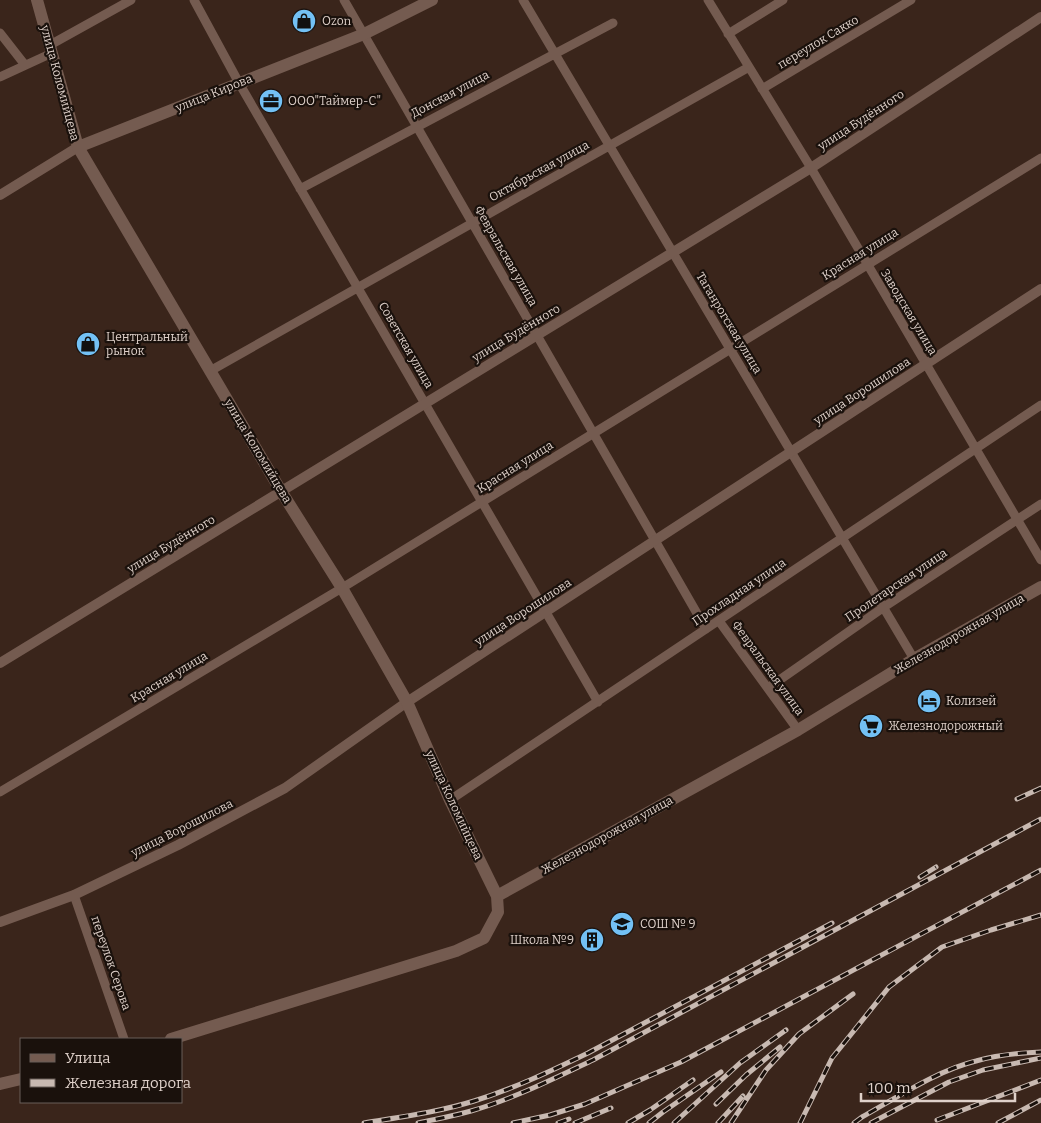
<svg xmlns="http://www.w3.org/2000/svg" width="1041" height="1123" viewBox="0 0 1041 1123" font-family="Bitter,serif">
<rect width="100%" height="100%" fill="#3a251b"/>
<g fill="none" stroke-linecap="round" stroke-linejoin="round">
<!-- minor -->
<path stroke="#745b50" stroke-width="9" d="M 194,0 L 239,83 L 598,702
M 344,0 L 706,629
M 523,0 L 914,659
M 708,0 L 811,168 L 1041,560
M 0,33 L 25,65
M 728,34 L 783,0
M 50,45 L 131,0
M 0,77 L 52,53
M 762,89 L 911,0
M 300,189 L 613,23
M 210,371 L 749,67
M 719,621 L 798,730
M 768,688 L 884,607 L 1041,504
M 0,792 L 342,588 L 1041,158
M 450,800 L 1041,405
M 74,895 L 124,1039"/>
<!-- tertiary -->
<path stroke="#745b50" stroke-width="10" d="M 0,195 L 78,147
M 0,663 L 811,168 L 1041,17
M 0,922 L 74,895 L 178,845 L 285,788 L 407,702 L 1041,289"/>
<!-- secondary -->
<path stroke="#745b50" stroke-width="12" d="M 37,0 L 78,147 L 281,491 L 342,588 L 407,702 L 450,800 L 497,896
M 78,147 L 364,34 L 432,0
M 171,1039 L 456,951 L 484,938 L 498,912 L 497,896 L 798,730 L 914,659 L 1041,587
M 0,1084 L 21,1079"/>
<!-- rail casing -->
<g stroke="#c8b9b1" stroke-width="5">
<path id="rail" d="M 1017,799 L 1041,788
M 920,877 L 936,867
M 716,1104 L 746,1075 L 780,1047
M 937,1120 L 1041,1080
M 364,1123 C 400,1117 439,1112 474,1101 C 513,1089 551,1071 588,1053 L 832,923
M 418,1123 C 436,1119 454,1116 471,1111 C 513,1099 553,1079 593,1060 L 1041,819
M 513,1123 L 550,1115 L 585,1104 L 681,1062 L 1041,870
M 558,1123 L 569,1119
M 575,1123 L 611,1108
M 628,1123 L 650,1110 L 693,1080
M 649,1123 L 663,1112 L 721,1072
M 674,1123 L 740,1063 L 786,1030
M 718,1123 L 743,1096
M 731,1123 L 766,1070 L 799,1034 L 853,994
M 800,1123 L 832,1058 L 889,987 L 942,947 L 991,930 L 1041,915
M 854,1123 L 862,1117 C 896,1098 938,1070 976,1061 C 997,1055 1019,1053 1041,1052
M 871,1123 L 949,1082 L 983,1070 L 1041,1058
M 998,1123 L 1041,1100"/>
</g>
<!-- rail -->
<use href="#rail" stroke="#1a110c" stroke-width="3" stroke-dasharray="9" stroke-linecap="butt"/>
</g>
<!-- icons -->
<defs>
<g id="shop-disc" transform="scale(1.25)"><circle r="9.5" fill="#73c1f5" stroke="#1a110c"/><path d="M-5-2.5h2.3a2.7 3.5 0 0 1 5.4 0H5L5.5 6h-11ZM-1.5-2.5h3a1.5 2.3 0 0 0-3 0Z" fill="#111"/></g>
<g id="office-disc" transform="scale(1.25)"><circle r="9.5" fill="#73c1f5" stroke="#1a110c"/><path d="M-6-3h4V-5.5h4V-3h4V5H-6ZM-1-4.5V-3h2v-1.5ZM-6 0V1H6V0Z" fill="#111"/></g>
<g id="hotel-disc" transform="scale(1.25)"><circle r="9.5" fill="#73c1f5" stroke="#1a110c"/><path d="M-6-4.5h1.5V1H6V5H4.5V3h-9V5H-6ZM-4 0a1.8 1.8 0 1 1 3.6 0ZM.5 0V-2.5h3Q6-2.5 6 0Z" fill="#111"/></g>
<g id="supermarket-disc" transform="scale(1.25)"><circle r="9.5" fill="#73c1f5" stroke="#1a110c"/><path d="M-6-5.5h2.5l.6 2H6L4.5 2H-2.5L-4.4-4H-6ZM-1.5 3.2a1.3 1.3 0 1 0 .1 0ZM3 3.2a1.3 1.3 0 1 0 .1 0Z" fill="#111"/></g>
<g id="school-disc" transform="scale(1.25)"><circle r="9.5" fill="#73c1f5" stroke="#1a110c"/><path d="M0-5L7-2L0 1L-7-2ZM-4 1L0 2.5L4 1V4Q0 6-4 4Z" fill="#111"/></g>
<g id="building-disc" transform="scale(1.25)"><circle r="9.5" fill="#73c1f5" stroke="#1a110c"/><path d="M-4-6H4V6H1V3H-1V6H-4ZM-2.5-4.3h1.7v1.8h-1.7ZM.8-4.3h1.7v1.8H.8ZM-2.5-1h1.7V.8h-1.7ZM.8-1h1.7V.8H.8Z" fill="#111"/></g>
</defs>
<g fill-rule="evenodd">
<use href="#shop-disc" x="304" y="21"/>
<use href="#office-disc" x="271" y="101"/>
<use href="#shop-disc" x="88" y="344"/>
<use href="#hotel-disc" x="929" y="701"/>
<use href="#supermarket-disc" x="871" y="726"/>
<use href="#school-disc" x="622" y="924"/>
<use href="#building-disc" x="592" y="940"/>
</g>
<g text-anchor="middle" stroke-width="4.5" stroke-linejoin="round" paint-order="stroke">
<!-- poi labels -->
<g font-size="12" fill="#dfd1ca" stroke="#1a110c" text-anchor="start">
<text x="322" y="25">Ozon</text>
<text x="288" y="105">ООО"Таймер-С"</text>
<text x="106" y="341">Центральный<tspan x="106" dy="14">рынок</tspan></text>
<text x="946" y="705">Колизей</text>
<text x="888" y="730">Железнодорожный</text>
<text x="640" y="928">СОШ № 9</text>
<text x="574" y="944" text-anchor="end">Школа №9</text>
</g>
<!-- street labels -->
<g font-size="12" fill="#dfd1ca" stroke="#1a110c">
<text transform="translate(818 42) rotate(-31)" y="4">переулок Сакко</text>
<text transform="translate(60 83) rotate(75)" y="4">улица Коломийцева</text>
<text transform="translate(214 93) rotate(-22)" y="4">улица Кирова</text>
<text transform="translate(450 94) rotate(-28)" y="4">Донская улица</text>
<text transform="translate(861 120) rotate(-33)" y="4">улица Будённого</text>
<text transform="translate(539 171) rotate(-29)" y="4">Октябрьская улица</text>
<text transform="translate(860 254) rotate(-32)" y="4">Красная улица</text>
<text transform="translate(506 256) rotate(60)" y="4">Февральская улица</text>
<text transform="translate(909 312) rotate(59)" y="4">Заводская улица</text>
<text transform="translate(729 323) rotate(59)" y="4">Таганрогская улица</text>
<text transform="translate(516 333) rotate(-31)" y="4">улица Будённого</text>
<text transform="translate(406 345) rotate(60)" y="4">Советская улица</text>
<text transform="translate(862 391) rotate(-33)" y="4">улица Ворошилова</text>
<text transform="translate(258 451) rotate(59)" y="4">улица Коломийцева</text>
<text transform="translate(515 467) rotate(-32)" y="4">Красная улица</text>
<text transform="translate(171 544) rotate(-31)" y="4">улица Будённого</text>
<text transform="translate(896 585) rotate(-34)" y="4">Пролетарская улица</text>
<text transform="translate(739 592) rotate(-34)" y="4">Прохладная улица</text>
<text transform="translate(523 612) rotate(-33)" y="4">улица Ворошилова</text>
<text transform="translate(959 634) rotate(-30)" y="4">Железнодорожная улица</text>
<text transform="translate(768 668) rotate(54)" y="4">Февральская улица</text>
<text transform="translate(169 677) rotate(-31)" y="4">Красная улица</text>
<text transform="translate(454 805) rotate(65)" y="4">улица Коломийцева</text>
<text transform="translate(182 828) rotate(-27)" y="4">улица Ворошилова</text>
<text transform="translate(607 835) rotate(-29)" y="4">Железнодорожная улица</text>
<text transform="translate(111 963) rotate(71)" y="4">переулок Серова</text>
</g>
</g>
<!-- legend -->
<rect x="20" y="1038" width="162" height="65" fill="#1a110c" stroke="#695e58"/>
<rect x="30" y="1054" width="25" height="8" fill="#745b50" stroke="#695e58"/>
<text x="65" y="1063" font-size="15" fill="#dfd1ca">Улица</text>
<rect x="30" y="1079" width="25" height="8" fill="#c8b9b1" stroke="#695e58"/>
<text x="65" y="1088" font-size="15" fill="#dfd1ca">Железная дорога</text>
<!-- scale -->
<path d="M861 1093v8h154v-8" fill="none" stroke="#dfd1ca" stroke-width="2.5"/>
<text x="868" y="1093" font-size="15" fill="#dfd1ca" stroke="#1a110c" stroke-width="4" paint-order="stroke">100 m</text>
</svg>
